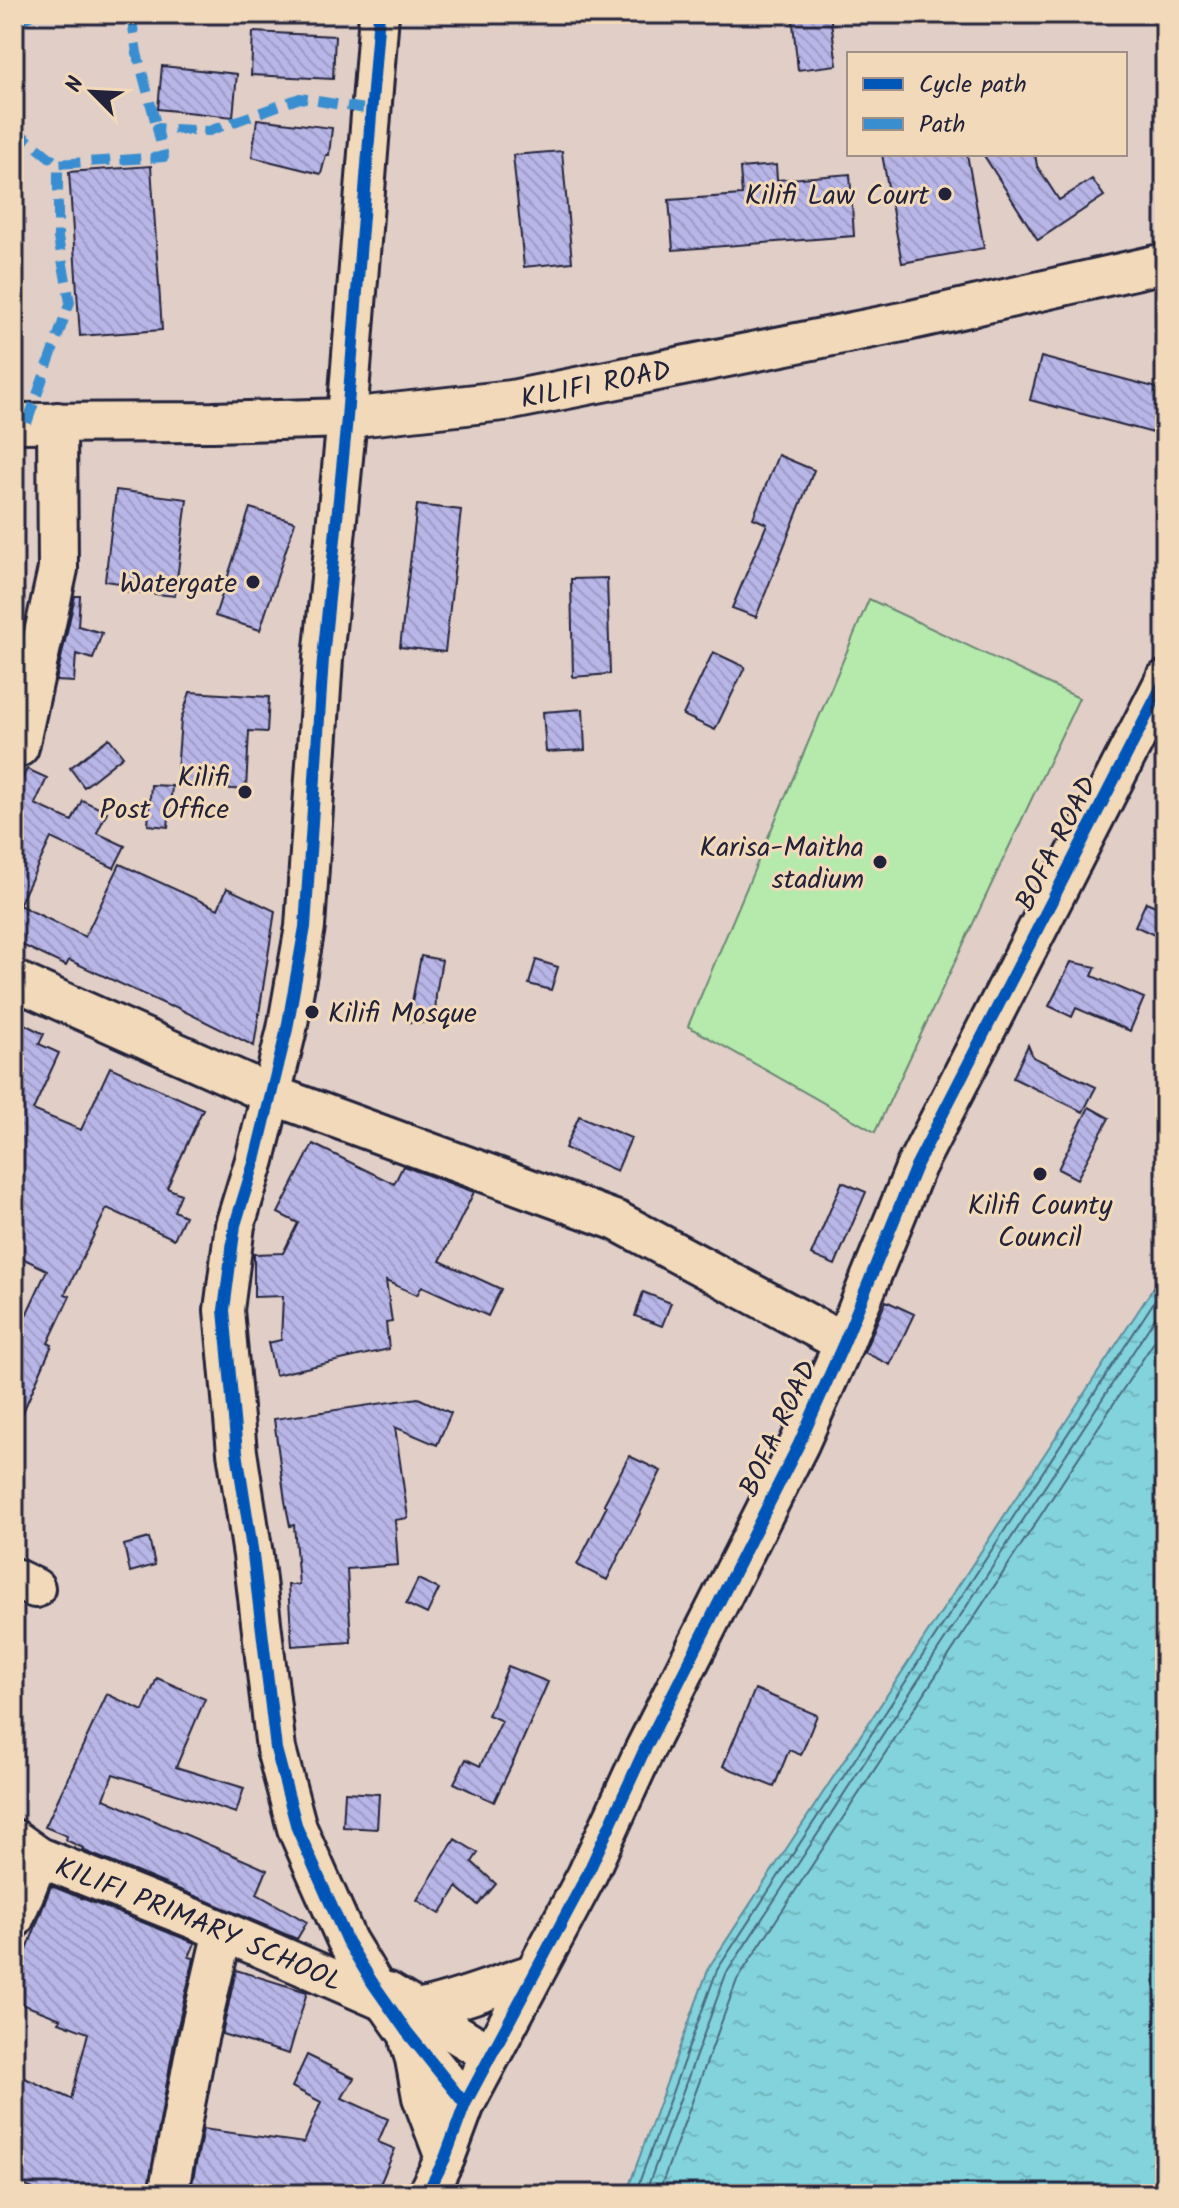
<svg xmlns="http://www.w3.org/2000/svg" width="1179" height="2208" viewBox="0 0 1179 2208" font-family="Kalam,sans-serif">
<defs>
<pattern id="water-ripples" width="26" height="14" patternUnits="userSpaceOnUse" patternTransform="scale(2)"><rect width="26" height="14" fill="#83d3dc"/><path d="M2 4q2-2 4 0t4 0M15 11q2-2 4 0t4 0" fill="none" stroke="#71b5be"/></pattern>
<pattern id="building-back-hatch" width="6" height="6" patternUnits="userSpaceOnUse" patternTransform="scale(2)"><rect width="6" height="6" fill="#b8b5e7"/><path d="M-1 5l2 2M0 0l6 6M5-1l2 2" fill="none" stroke="#9e9bc7"/></pattern>
</defs>
<rect width="100%" height="100%" fill="#e0cec7"/>
<filter id="ink" filterUnits="userSpaceOnUse"><feTurbulence type="fractalNoise" baseFrequency=".0125" numOctaves="2"/><feDisplacementMap in="SourceGraphic" scale="16" xChannelSelector="R" yChannelSelector="G"/><feConvolveMatrix kernelMatrix="1 2 1 2 8 2 1 2 1" color-interpolation-filters="sRGB"/></filter>
<g filter="url(#ink)">
<!-- grass -->
<path fill="#b5eaac" stroke="#6c8674" stroke-width="2" d="M 869,599 L 1079,698 L 875,1132 L 688,1026 Z"/>
<!-- water -->
<path fill="url(#water-ripples)" stroke="#5c8c9c" stroke-width="2" d="M 1165,1270 L 1165,2194 L 626,2194 L 709,1967 Z"/>
<g fill="none" stroke-linecap="round" stroke-linejoin="round">
<!-- shore -->
<path stroke="#49697b" stroke-width="2" d="M 635,2194 L 717,1970 L 1165,1285
M 645,2194 L 726,1974 L 1165,1303
M 658,2194 L 737,1980 L 1165,1325"/>
</g>
<!-- building -->
<path fill="url(#building-back-hatch)" stroke="#22223b" stroke-width="2" d="M 792,14 L 830,14 L 837,65 L 798,70 Z
M 253,32 L 335,36 L 333,79 L 251,75 Z
M 162,66 L 237,74 L 233,117 L 158,109 Z
M 257,119 L 332,128 L 329,155 L 326,155 L 321,174 L 252,157 Z
M 562,151 L 572,262 L 524,267 L 513,155 Z
M 882,154 L 967,154 L 984,248 L 902,263 Z
M 983,154 L 1035,154 L 1037,166 L 1059,200 L 1092,179 L 1104,196 L 1038,240 Z
M 776,165 L 777,180 L 850,174 L 854,236 L 673,250 L 669,200 L 742,195 L 740,168 Z
M 151,166 L 162,330 L 80,336 L 69,172 Z
M 1041,357 L 1165,390 L 1165,405 L 1157,434 L 1030,400 Z
M 778,455 L 814,470 L 756,617 L 732,608 L 767,524 L 753,518 Z
M 116,490 L 187,499 L 175,596 L 126,591 L 127,584 L 105,581 Z
M 417,505 L 461,510 L 445,652 L 400,647 Z
M 250,508 L 295,522 L 260,630 L 215,616 Z
M 607,578 L 610,674 L 573,677 L 571,579 Z
M 75,596 L 80,596 L 78,626 L 102,633 L 93,659 L 76,654 L 74,682 L 56,681 Z
M 713,652 L 745,667 L 715,730 L 683,715 Z
M 190,692 L 269,697 L 267,732 L 249,731 L 246,790 L 176,785 L 181,720 Z
M 583,709 L 585,750 L 546,752 L 543,712 Z
M 109,738 L 123,756 L 84,787 L 70,768 Z
M 27,769 L 47,778 L 35,804 L 72,821 L 82,800 L 107,812 L 97,833 L 125,846 L 114,868 L 51,838 L 19,905 L 85,937 L 120,864 L 218,909 L 227,888 L 275,911 L 254,1046 L 172,1005 L 171,1007 L 69,960 L 66,966 L 14,941 L 14,795 Z
M 151,785 L 172,786 L 168,827 L 148,825 Z
M 1146,902 L 1165,910 L 1165,940 L 1135,926 Z
M 421,956 L 442,960 L 436,994 L 435,1023 L 408,1022 Z
M 536,960 L 558,967 L 551,990 L 529,984 Z
M 1071,962 L 1096,967 L 1092,976 L 1144,998 L 1130,1031 L 1076,1008 L 1072,1017 L 1049,1006 Z
M 14,1019 L 44,1034 L 39,1044 L 59,1053 L 33,1110 L 81,1130 L 110,1067 L 203,1109 L 167,1188 L 181,1194 L 174,1211 L 185,1216 L 174,1239 L 107,1208 L 65,1294 L 70,1296 L 48,1343 L 52,1345 L 14,1433 L 14,1341 L 47,1270 L 14,1254 Z
M 1028,1045 L 1033,1057 L 1096,1087 L 1083,1112 L 1013,1078 Z
M 1089,1107 L 1109,1118 L 1077,1179 L 1058,1169 Z
M 579,1116 L 631,1138 L 617,1171 L 565,1148 Z
M 313,1144 L 394,1184 L 403,1166 L 474,1192 L 440,1261 L 501,1289 L 488,1316 L 422,1286 L 417,1295 L 386,1281 L 392,1322 L 386,1323 L 389,1349 L 275,1375 L 268,1343 L 281,1340 L 283,1296 L 254,1297 L 254,1254 L 283,1253 L 298,1223 L 278,1213 Z
M 842,1182 L 866,1192 L 835,1265 L 811,1255 Z
M 643,1292 L 671,1303 L 662,1326 L 635,1316 Z
M 886,1301 L 914,1314 L 890,1365 L 864,1352 Z
M 418,1398 L 451,1413 L 437,1445 L 395,1427 L 408,1518 L 395,1520 L 398,1565 L 347,1569 L 351,1642 L 292,1646 L 288,1585 L 299,1585 L 294,1525 L 290,1526 L 285,1501 L 274,1419 Z
M 629,1456 L 661,1471 L 607,1580 L 577,1565 L 607,1506 L 604,1504 Z
M 149,1538 L 155,1565 L 130,1572 L 124,1545 Z
M 418,1579 L 439,1589 L 427,1614 L 406,1604 Z
M 508,1666 L 548,1682 L 514,1760 L 494,1802 L 454,1783 L 466,1759 L 480,1766 L 502,1721 L 488,1715 Z
M 157,1678 L 205,1699 L 176,1767 L 244,1788 L 236,1813 L 113,1774 L 104,1799 L 267,1870 L 257,1894 L 307,1922 L 297,1939 L 205,1900 L 82,1850 L 83,1848 L 66,1840 L 67,1836 L 45,1827 L 107,1694 L 143,1711 Z
M 755,1689 L 817,1715 L 801,1755 L 789,1750 L 774,1787 L 723,1766 Z
M 345,1792 L 379,1794 L 377,1829 L 343,1827 Z
M 455,1839 L 478,1853 L 472,1862 L 496,1884 L 478,1905 L 457,1887 L 440,1914 L 417,1900 Z
M 51,1886 L 195,1943 L 189,1957 L 194,1958 L 174,2043 L 147,2194 L 31,2194 L 33,2189 L 14,2181 L 14,2073 L 71,2099 L 88,2033 L 59,2022 L 61,2019 L 14,2001 L 14,1984 Z
M 236,1970 L 307,1992 L 289,2054 L 222,2034 Z
M 307,2055 L 354,2078 L 342,2098 L 388,2119 L 378,2142 L 395,2149 L 376,2194 L 190,2194 L 203,2129 L 304,2143 L 321,2102 L 292,2087 Z"/>
<g fill="none" stroke-linecap="round" stroke-linejoin="round">
<!-- minor casing -->
<g stroke="#22223b" stroke-width="44">
<g id="minor">
<path d="M 379,14 L 347,418 L 323,659 L 305,927 L 287,1029 L 255,1160 L 235,1225 L 224,1310 L 237,1452 L 253,1555 L 276,1749 L 297,1828 L 347,1941 L 372,1982 L 407,2032 L 465,2104"/>
<path id="s1" d="M 14,423 L 213,422 L 347,418 L 512,400 L 907,321 L 1165,263"/>
<path d="M 19,747 L 58,569 L 57,422"/>
<path d="M 14,980 L 270,1094 L 617,1221 L 844,1343"/>
<path d="M 14,1578 L 35,1588"/>
<path id="s2" d="M 14,1839 L 39,1857 L 197,1920 L 386,2002"/>
<path d="M 14,1919 L 39,1857"/>
<path d="M 388,1992 L 491,2055"/>
<path d="M 417,2010 C 457,2002 494,1986 533,1974"/>
<path d="M 410,2043 L 415,2059 L 422,2097 L 445,2158"/>
<path d="M 168,2194 L 196,2047 L 223,1931"/>
<path d="M 427,2194 L 445,2158 L 465,2104 L 587,1875 L 644,1751 L 799,1444 L 844,1343 L 916,1166 L 1165,680"/>
</g>
</g>
<!-- minor -->
<use href="#minor" stroke="#f1d9b9" stroke-width="38"/>
<!-- quiet -->
<path stroke="#398ed0" stroke-width="10" stroke-dasharray="20 10" stroke-linecap="butt" d="M 131,14 L 137,53 L 157,128
M 14,24 L 34,14
M 14,129 L 58,164
M 27,423 L 70,302 L 58,238 L 58,164 L 164,157 L 157,128 L 209,131 L 300,98 L 371,110"/>
<!-- cycleway casing -->
<g stroke="#f1d9b9" stroke-width="17">
<path id="cycleway" d="M 379,14 L 347,418 L 323,659 L 305,927 L 287,1029 L 255,1160 L 235,1225 L 224,1310 L 237,1452 L 253,1555 L 276,1749 L 297,1828 L 347,1941 L 372,1982 L 407,2032 L 465,2104
M 427,2194 L 445,2158 L 465,2104 L 587,1875 L 644,1751 L 799,1444 L 844,1343 L 916,1166 L 1165,680"/>
</g>
<!-- cycleway -->
<use href="#cycleway" stroke="#0057b8" stroke-width="12"/>
</g>
</g>
<!-- markers -->
<g fill="#22223b" stroke="#f1d9b9" stroke-width="3">
<circle cx="945" cy="194" r="8"/>
<circle cx="253" cy="582" r="8"/>
<circle cx="245" cy="792" r="8"/>
<circle cx="880" cy="862" r="8"/>
<circle cx="312" cy="1012" r="8"/>
<circle cx="1040" cy="1174" r="8"/>
</g>
<g text-anchor="middle" stroke-width="6" stroke-linejoin="round" paint-order="stroke">
<!-- poi labels -->
<g font-size="28" fill="#22223b" stroke="#f1d9b9" text-anchor="end">
<text x="929" y="204">Kilifi Law Court</text>
<text x="237" y="592">Watergate</text>
<text x="229" y="786">Kilifi<tspan x="229" dy="32">Post Office</tspan></text>
<text x="864" y="856">Karisa-Maitha<tspan x="864" dy="32">stadium</tspan></text>
<text x="328" y="1022" text-anchor="start">Kilifi Mosque</text>
<text x="1040" y="1214" text-anchor="middle">Kilifi County<tspan x="1040" dy="32">Council</tspan></text>
</g>
<!-- street labels -->
<g font-size="28" fill="#22223b" stroke="#f1d9b9">
<text dy="10" stroke="none"><textPath href="#s1" startOffset="584">KILIFI ROAD</textPath></text>
<text transform="translate(1055 843) rotate(-63)" y="10">BOFA ROAD</text>
<text transform="translate(777 1428) rotate(-65)" y="10">BOFA ROAD</text>
<text dy="10" stroke="none"><textPath href="#s2" startOffset="204">KILIFI PRIMARY SCHOOL</textPath></text>
</g>
</g>
<!-- margin -->
<rect width="1179" height="2208" fill="none" stroke="#f1d9b9" stroke-width="48"/>
<rect x="24" y="24" width="1131" height="2160" fill="none" stroke="#22223b" stroke-width="3" filter="url(#ink)"/>
<!-- legend -->
<rect x="847" y="52" width="280" height="104" fill="#f1d9b9" stroke="#9e9087" stroke-width="2"/>
<rect x="863" y="78" width="40" height="12" fill="#0057b8" stroke="#9e9087" stroke-width="2"/>
<text x="919" y="92" font-size="24" fill="#22223b">Cycle path</text>
<rect x="863" y="118" width="40" height="12" fill="#398ed0" stroke="#9e9087" stroke-width="2"/>
<text x="919" y="132" font-size="24" fill="#22223b">Path</text>
<!-- north arrow -->
<g transform="translate(92 92) rotate(294)" stroke="#f1d9b9" stroke-width="6" paint-order="stroke">
<path d="M0-6L14 30L0 20L-14 30Z" fill="#22223b"/>
<text y="-12" font-size="22" font-weight="bold" text-anchor="middle" fill="#22223b">N</text>
</g>
</svg>
